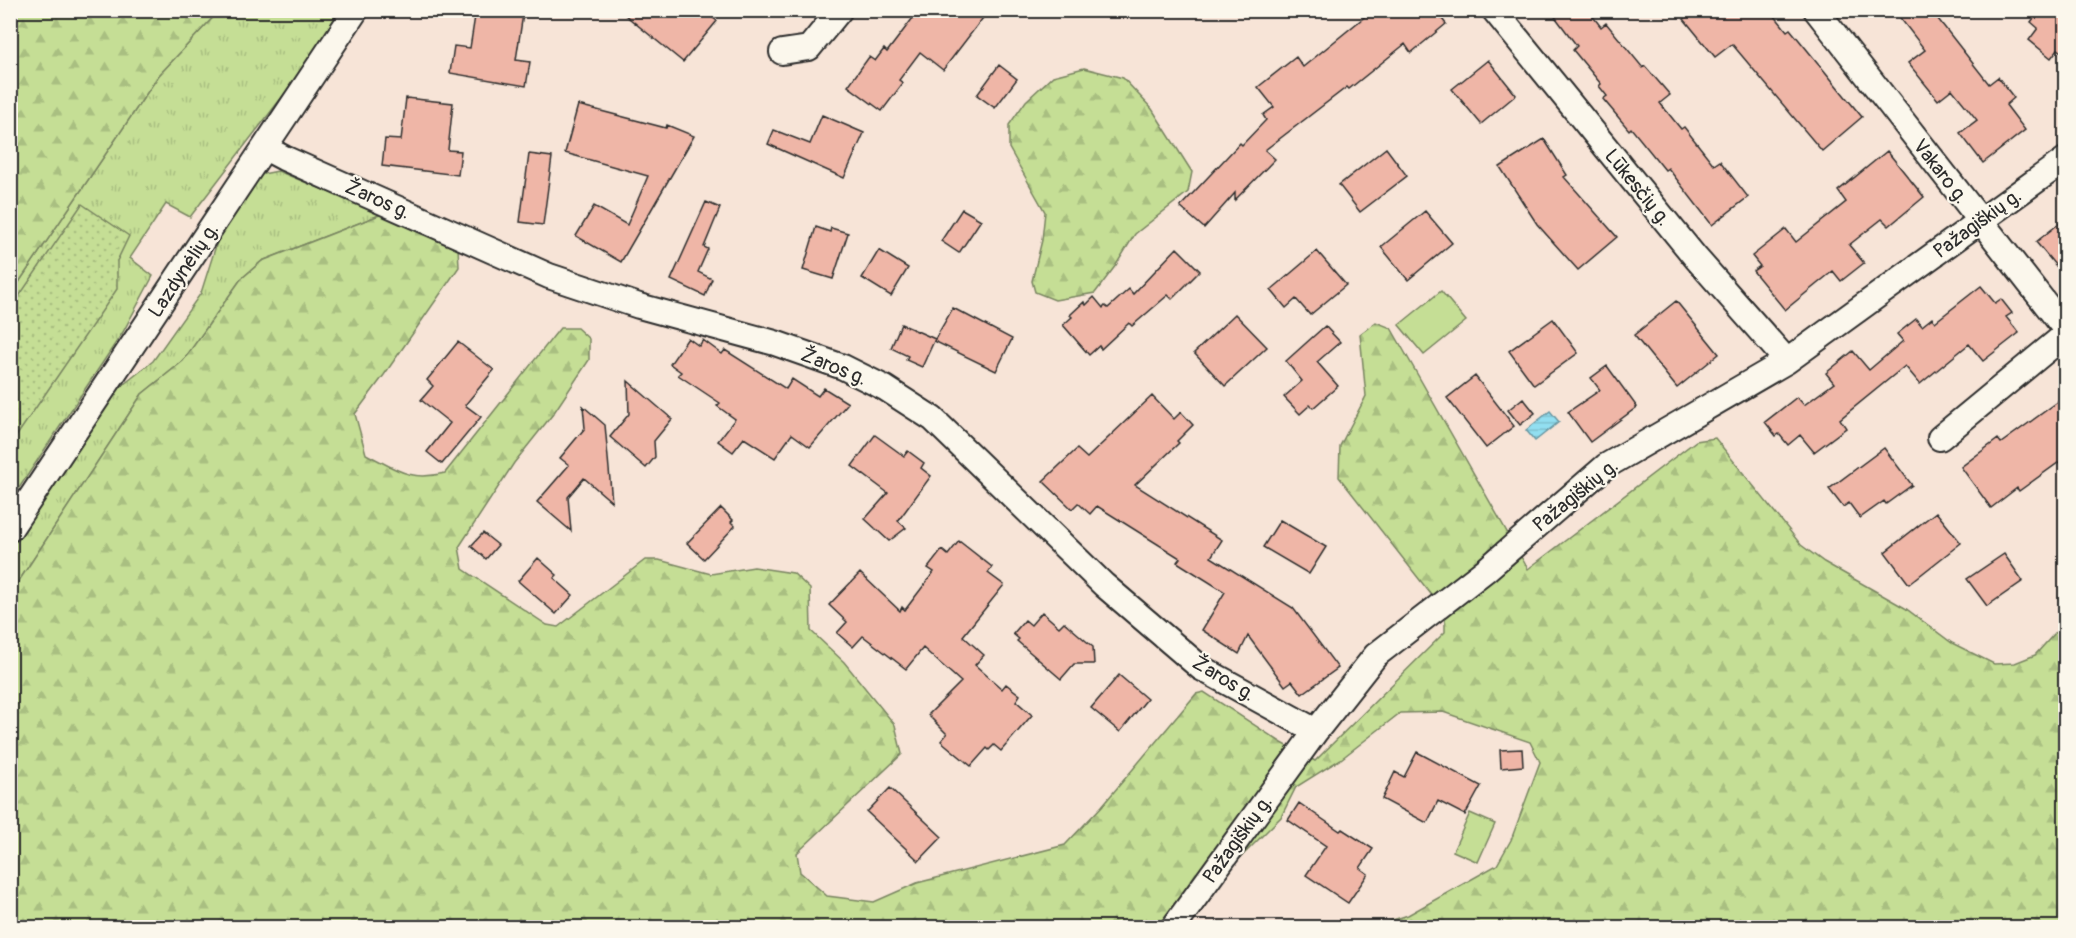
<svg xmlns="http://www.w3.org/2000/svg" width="2076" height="938" viewBox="0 0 2076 938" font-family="Pangolin,sans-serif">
<defs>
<pattern id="grass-tufts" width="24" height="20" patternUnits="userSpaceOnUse" patternTransform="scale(1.5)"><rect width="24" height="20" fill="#c5de95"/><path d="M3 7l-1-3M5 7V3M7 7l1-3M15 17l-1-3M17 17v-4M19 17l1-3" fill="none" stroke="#a9bf81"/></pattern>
<pattern id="forest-firs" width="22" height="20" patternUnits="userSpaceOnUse" patternTransform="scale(1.5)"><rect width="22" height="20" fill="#c5de95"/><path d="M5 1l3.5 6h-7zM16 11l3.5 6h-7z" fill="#a9bf81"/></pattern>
<pattern id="park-dots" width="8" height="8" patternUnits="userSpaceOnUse" patternTransform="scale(1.5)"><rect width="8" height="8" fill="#c5de95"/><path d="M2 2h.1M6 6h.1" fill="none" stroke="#a9bf81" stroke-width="1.8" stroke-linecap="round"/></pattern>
<pattern id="water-rules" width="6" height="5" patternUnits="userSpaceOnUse" patternTransform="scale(1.5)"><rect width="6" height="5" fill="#92dff1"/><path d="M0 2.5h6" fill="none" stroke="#7ec0cf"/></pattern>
</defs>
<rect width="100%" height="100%" fill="#f7e4d7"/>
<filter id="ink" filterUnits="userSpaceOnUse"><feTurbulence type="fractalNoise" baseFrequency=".0167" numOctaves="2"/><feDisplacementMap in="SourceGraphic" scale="12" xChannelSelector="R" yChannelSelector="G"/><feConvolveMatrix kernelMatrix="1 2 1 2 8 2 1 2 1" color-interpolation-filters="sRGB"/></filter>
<g filter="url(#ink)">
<!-- grass -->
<path fill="url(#grass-tufts)" stroke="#788460" stroke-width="1.5" d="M 219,11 L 340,11 L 292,84 L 190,217 L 166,204 L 130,258 L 153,276 L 123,332 L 11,500 L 11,294 L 159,75 Z
M 278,171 L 382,214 L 262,261 L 241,279 L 183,361 L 142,394 L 11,593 L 11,548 L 118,389 L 153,361 L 201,293 L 219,236 L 254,180 L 263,174 Z"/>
<!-- forest -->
<path fill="url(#forest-firs)" stroke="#788460" stroke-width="1.5" d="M 11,10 L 219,11 L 159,75 L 11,294 Z
M 1084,68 L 1123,78 L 1152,109 L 1192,172 L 1188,192 L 1135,234 L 1116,265 L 1095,293 L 1055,300 L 1035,292 L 1032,281 L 1042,240 L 1045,212 L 1009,148 L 1009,125 L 1026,101 L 1053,76 Z
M 382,214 L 458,247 L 459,267 L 384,375 L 355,414 L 366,454 C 396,469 409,482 445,473 L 560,328 L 577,328 L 589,339 L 589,360 L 553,414 L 514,463 L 459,547 L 463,569 L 547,625 L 558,627 L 645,560 L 659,560 L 711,574 L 754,567 L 793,573 L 810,589 L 811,631 L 844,662 L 895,725 L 902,754 L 797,853 L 800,872 L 827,896 L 874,902 L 917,883 L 1065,845 L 1102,806 L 1196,694 L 1204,692 L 1282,743 L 1315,761 L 1445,632 L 1445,612 L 1339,477 L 1340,446 L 1366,396 L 1360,334 L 1376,322 L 1391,328 L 1528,569 L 1696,441 L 1715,438 L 1801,545 L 1824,562 L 1905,608 L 1952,643 L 1994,664 L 2015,663 L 2035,655 L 2065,622 L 2065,927 L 1372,927 L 1408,915 L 1497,865 L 1511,840 L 1540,762 L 1530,742 L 1443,712 L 1400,713 L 1341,759 L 1296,787 L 1281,817 L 1237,861 L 1184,927 L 11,928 L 11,593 L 142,394 L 183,361 L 241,279 L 262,261 Z"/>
<!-- park -->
<path fill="url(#park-dots)" stroke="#788460" stroke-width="1.5" d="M 82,204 L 129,236 L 117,261 L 117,289 L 11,444 L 11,308 Z"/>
<!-- pitch -->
<path fill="#c5de95" stroke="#788460" stroke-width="1.5" d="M 1441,291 L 1466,321 L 1424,355 L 1399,325 Z
M 1470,813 L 1495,824 L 1478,862 L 1453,851 Z"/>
<!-- water -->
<path fill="url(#water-rules)" stroke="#6997a2" stroke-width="1.5" d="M 1550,411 L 1559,422 L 1535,441 L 1526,430 Z"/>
<!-- building -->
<path fill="#efb6a7" stroke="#2b2b2b" stroke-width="1.5" d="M 476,10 L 503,10 L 523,14 L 516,60 L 530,62 L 526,86 L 450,73 L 454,46 L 470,48 Z
M 619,10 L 703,10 L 717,21 L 683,62 Z
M 919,10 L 989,10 L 943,70 L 920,52 L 899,80 L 903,83 L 882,111 L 848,86 L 869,57 L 875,61 L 884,49 L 887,52 Z
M 1373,10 L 1435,10 L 1446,24 L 1411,53 L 1405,44 L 1349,89 L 1347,87 L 1265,150 L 1275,159 L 1235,200 L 1235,193 L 1204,228 L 1180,207 L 1240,143 L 1242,145 L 1266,120 L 1263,115 L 1274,107 L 1258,87 L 1296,57 L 1303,67 Z
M 1550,10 L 1588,10 L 1601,27 L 1606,23 L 1643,68 L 1645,66 L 1670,95 L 1660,103 L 1681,129 L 1684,127 L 1714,165 L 1720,161 L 1748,197 L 1712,225 L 1668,168 L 1665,170 L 1631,128 L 1629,130 L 1603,99 L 1607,96 L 1599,86 L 1601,84 L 1573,50 L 1577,46 Z
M 1695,10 L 1770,10 L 1787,31 L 1790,29 L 1862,117 L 1822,151 L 1732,44 L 1715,57 L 1684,19 Z
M 1894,10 L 1931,10 L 1989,84 L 1998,77 L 2014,98 L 2006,105 L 2025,130 L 1983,163 L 1960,133 L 1977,120 L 1952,89 L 1938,100 L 1908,63 L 1925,50 Z
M 2040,10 L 2066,10 L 2066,55 L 2058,49 L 2051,58 L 2029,40 L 2038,28 L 2031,22 Z
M 1488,60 L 1516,95 L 1481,124 L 1452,89 Z
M 999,65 L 1017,79 L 995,108 L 977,95 Z
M 406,98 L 453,103 L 448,150 L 461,151 L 458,175 L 382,166 L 385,139 L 401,140 Z
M 578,105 L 666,128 L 667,125 L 694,136 L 621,262 L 576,236 L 594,206 L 627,225 L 648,176 L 565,153 Z
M 822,115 L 864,133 L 844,178 L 768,144 L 774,130 L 810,144 Z
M 1544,139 L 1567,175 L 1564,177 L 1617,237 L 1578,270 L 1537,224 L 1500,167 Z
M 1386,148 L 1407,176 L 1360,212 L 1339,185 Z
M 1887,151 L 1924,197 L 1889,226 L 1882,219 L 1849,245 L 1864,263 L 1841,281 L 1833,271 L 1785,310 L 1753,271 L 1760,266 L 1752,256 L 1786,229 L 1796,242 L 1846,202 L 1838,191 Z
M 529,154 L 552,157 L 543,225 L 520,222 Z
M 706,202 L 720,208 L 704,247 L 708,249 L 698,272 L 712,279 L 705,296 L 671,280 Z
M 962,209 L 981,220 L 959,253 L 941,241 Z
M 1425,211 L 1452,243 L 1408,280 L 1381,247 Z
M 2066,218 L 2066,278 L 2036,242 Z
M 816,227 L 830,232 L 831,228 L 848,233 L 833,279 L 803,270 Z
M 1177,248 L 1200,271 L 1172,299 L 1168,295 L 1132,326 L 1129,323 L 1101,349 L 1099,346 L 1089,355 L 1063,325 L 1072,317 L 1070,315 L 1084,302 L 1086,305 L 1094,297 L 1103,308 L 1105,306 L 1108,308 L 1129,289 L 1133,294 Z
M 879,250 L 908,268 L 891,296 L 862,278 Z
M 1317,251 L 1346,285 L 1310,315 L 1296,299 L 1286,308 L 1271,290 Z
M 1981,286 L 1995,303 L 2001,299 L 2012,313 L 2006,317 L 2019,333 L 1983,361 L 1969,344 L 1920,384 L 1905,366 L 1840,419 L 1846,428 L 1814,452 L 1800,435 L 1788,445 L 1779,434 L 1776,436 L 1765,422 L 1797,397 L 1804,405 L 1834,383 L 1826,373 L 1853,351 L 1869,370 L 1903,341 L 1897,334 L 1916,319 L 1922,326 L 1932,318 L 1935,322 Z
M 1676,301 L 1719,354 L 1677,388 L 1634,335 Z
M 953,308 L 1012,339 L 996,371 L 934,341 Z
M 1235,314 L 1267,347 L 1225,386 L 1194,353 Z
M 1553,319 L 1578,353 L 1534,385 L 1509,351 Z
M 901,324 L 935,339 L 922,367 L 906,360 L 908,356 L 891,348 Z
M 1325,326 L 1340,342 L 1317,362 L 1338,386 L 1313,408 L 1310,405 L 1300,414 L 1284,397 L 1302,381 L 1286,361 Z
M 688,338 L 699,346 L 703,340 L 722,354 L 725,350 L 786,389 L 792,379 L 818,396 L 824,388 L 848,403 L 810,447 L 792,434 L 775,458 L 744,438 L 733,452 L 718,441 L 735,419 L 717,406 L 720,403 L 678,375 L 681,372 L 670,364 Z
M 458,342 L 494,370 L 465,405 L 481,417 L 442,464 L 427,452 L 450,423 L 421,400 L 433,386 L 427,380 Z
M 1607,366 L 1637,407 L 1590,442 L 1568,412 L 1600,390 L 1591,378 Z
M 1475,376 L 1514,426 L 1486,448 L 1447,398 Z
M 628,381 L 672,419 L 654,441 L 655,457 L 646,468 L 610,437 L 629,414 Z
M 1152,396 L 1174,419 L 1181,412 L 1193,425 L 1177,441 L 1179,443 L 1135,485 L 1222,540 L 1211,557 L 1293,608 L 1338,668 L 1302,694 L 1292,681 L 1285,686 L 1248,636 L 1239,654 L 1202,630 L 1225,592 L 1177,562 L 1180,558 L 1097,506 L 1090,514 L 1078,503 L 1072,509 L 1043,481 L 1077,449 L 1087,458 Z
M 2066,396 L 2066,457 L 2019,491 L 2017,488 L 1991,508 L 1961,467 L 1998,439 L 2001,443 Z
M 1523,398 L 1535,413 L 1520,425 L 1508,410 Z
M 583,406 L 605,425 L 612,502 L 584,478 L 568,497 L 571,531 L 537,502 L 569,465 L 560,458 L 585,428 Z
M 875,435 L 904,456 L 908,451 L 924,463 L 921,468 L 931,476 L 898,521 L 906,528 L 889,541 L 865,519 L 888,493 L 852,466 Z
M 1884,448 L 1912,485 L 1886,504 L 1884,501 L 1860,518 L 1849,503 L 1843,507 L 1829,489 Z
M 721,508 L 733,520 L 731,522 L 735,526 L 704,559 L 687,543 Z
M 1936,512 L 1961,543 L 1909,584 L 1885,552 Z
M 1280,520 L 1326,547 L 1309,574 L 1263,547 Z
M 483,533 L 498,545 L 486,559 L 471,546 Z
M 959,541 L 992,567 L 988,573 L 1004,585 L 963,636 L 984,655 L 975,665 L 1002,689 L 1006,684 L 1020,695 L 1016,701 L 1032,715 L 1001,751 L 994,745 L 989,750 L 987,748 L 971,766 L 941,741 L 947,734 L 928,715 L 961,682 L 923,648 L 906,669 L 863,636 L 853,647 L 837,633 L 847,622 L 829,605 L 860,573 L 900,611 L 902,607 L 905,610 L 934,572 L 928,568 L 942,550 L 948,555 Z
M 2004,554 L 2023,581 L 1987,606 L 1967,579 Z
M 538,558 L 557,575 L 554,578 L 573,595 L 556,614 L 518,581 Z
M 1042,612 L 1059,627 L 1064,622 L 1093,647 L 1094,664 L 1074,664 L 1061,679 L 1017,641 L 1019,639 L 1013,634 L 1025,620 L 1031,625 Z
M 1119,675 L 1147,699 L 1120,732 L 1091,708 Z
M 1522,749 L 1523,766 L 1501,768 L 1500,750 Z
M 1417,752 L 1481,786 L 1465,815 L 1438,801 L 1427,823 L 1382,799 L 1395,772 L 1404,777 Z
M 890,788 L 942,837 L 919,861 L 867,812 Z
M 1299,803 L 1340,831 L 1342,829 L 1373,849 L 1360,868 L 1368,874 L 1348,903 L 1306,875 L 1326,846 L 1288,820 Z"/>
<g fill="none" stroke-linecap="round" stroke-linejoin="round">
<!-- minor casing -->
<g stroke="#2b2b2b" stroke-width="28">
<path id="minor" d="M 1494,10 L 1696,258 L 1787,361
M 1816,10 L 2066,330
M 782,52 L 809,48 L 840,10
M 265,148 L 284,158 L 549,276 L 639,306 L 775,343 L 843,367 L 885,388 L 933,419 L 1104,585 L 1201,668 L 1316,731
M 1940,438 L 2066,334
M 10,529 L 356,10
M 1173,928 L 1316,731 L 1376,655 L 1487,569 L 1606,466 L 1787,361 L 2066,159"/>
</g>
<!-- minor -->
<use href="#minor" stroke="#fbf7ec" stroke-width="24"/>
</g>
</g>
<g text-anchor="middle" stroke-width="4.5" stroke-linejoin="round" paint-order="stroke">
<!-- street labels -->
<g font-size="20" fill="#2b2b2b" stroke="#fbf7ec">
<text transform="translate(1941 171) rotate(52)" y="7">Vakaro g.</text>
<text transform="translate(1638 187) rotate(51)" y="7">Lūkesčių g.</text>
<text transform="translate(378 199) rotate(24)" y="7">Žaros g.</text>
<text transform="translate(1977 223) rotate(-36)" y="7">Pažagiškių g.</text>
<text transform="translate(183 270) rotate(-56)" y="7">Lazdynėlių g.</text>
<text transform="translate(834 366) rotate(22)" y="7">Žaros g.</text>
<text transform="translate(1575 495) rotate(-39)" y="7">Pažagiškių g.</text>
<text transform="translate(1224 678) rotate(31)" y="7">Žaros g.</text>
<text transform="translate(1237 839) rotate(-54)" y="7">Pažagiškių g.</text>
</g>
</g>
<!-- margin -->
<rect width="2076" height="938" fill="none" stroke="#fbf7ec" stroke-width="36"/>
<rect x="18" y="18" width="2040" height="902" fill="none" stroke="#2b2b2b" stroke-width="2" filter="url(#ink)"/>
</svg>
